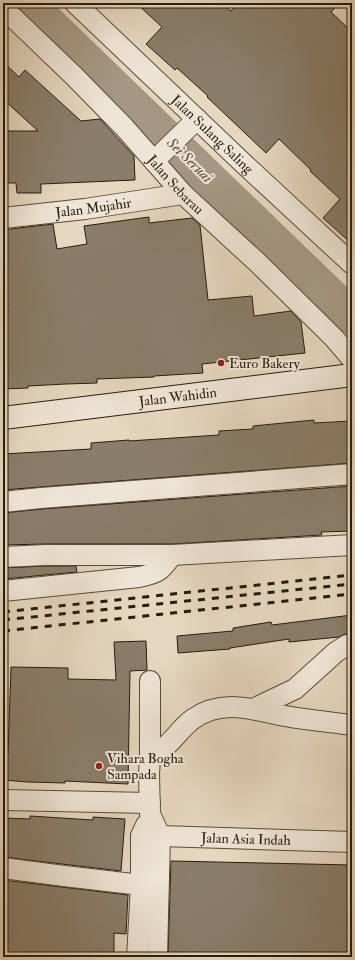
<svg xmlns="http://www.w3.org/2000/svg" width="355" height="960" viewBox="0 0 355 960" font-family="'IM FELL Double Pica',serif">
<rect width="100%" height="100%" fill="#e6d7c0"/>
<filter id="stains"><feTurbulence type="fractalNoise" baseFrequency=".005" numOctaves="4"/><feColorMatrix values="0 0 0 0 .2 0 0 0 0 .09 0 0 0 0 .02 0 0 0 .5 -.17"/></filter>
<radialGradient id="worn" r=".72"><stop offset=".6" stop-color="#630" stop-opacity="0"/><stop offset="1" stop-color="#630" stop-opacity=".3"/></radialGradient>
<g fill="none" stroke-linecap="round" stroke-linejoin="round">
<!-- river -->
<path stroke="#a59783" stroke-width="36" d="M 27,3 L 352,317"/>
</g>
<!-- building -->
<path fill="#8a7d6a" stroke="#271c0d" d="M 136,3 L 222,3 L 231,11 L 238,3 L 339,3 L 331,12 L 352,32 L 352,244 L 323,218 L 340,199 L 310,171 L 311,170 L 279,139 L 266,153 L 207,97 L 208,96 L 177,68 L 175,70 L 146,44 L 162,27 Z
M 3,62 L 19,77 L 25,70 L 81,121 L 100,119 L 134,156 L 135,180 L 41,184 L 41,193 L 17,193 L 16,183 L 3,183 L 3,131 L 38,131 L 3,99 Z
M 149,217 L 149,223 L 192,218 L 200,225 L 208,300 L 252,296 L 254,316 L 291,311 L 301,322 L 305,353 L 202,364 L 203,373 L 154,376 L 154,377 L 97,379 L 97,383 L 66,384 L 28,386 L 28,388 L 3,389 L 3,343 L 7,343 L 3,307 L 8,306 L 3,274 L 3,230 L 53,224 L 57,249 L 87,244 L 84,226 Z
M 314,420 L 314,423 L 352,421 L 352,463 L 40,487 L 3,490 L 3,454 L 91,449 L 91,443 L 129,440 L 129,441 L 219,435 L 219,431 L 253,429 L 253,426 Z
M 352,486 L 352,531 L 321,532 L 322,535 L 172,544 L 45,544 L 4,545 L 3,532 L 3,513 L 42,509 Z
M 45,566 L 76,566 L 77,572 L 3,579 L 3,568 Z
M 352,615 L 352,633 L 345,634 L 339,637 L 289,642 L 289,639 L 230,648 L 230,649 L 178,653 L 177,636 L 233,631 L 233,628 L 271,622 L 272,625 Z
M 146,641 L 147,670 L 130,671 L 128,784 L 65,781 L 65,783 L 28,782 L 3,780 L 5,753 L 8,754 L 11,667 L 68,668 L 68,679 L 116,680 L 114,642 Z
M 30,816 L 93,820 L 93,817 L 125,819 L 121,871 L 3,857 L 3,818 L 30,819 Z
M 171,861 L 352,865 L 352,957 L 168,957 Z
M 3,880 L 128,895 L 126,934 L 114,933 L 114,957 L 5,957 L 6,927 L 3,927 Z"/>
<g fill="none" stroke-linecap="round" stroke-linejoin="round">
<!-- street casing -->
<g stroke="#574b3a" stroke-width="22">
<g id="street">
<path id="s1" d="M 75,3 L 243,163 L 352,264"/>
<path id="s2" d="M 3,8 L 74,76 L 124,127 L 183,194 L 259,264 L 334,338 L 352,359"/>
<path d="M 154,161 L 197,119"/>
<path id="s3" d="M 3,218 L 85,209 L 183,194"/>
<path d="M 3,502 L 41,498 L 352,474"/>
<path d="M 3,557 L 45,555 L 172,555 L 352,545"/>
<path d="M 3,591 L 139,577 C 158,573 161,571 172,555"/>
<path d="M 253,709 L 295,689 L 336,652 L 347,645 L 352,644"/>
<path d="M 150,757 L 150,681"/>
<path d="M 3,800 L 150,803"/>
<path id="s4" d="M 141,836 L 160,836 L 352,842"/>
<path d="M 3,868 L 64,876 L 141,885"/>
<path d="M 137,957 L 141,885 L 141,836 L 146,825"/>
<path d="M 157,957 L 160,836 L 150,814 L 149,775 L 150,757 C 156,753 162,750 167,745 C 176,737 183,726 193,719 C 224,698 253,710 285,716 C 307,720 330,722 352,725"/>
</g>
</g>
<!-- secondary casing -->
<g stroke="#271c0d" stroke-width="24">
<g id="secondary">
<path id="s5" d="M 3,418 L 352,375"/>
</g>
</g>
<!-- street -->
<use href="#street" stroke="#efe5d6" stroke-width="20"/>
<!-- secondary -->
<use href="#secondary" stroke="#efe5d6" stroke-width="22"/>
<!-- rail -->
<path stroke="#271c0d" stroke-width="3" stroke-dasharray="7 7" stroke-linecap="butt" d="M 3,612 L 352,575
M 3,620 L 352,584
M 3,631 L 352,594"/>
</g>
<!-- markers -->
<g fill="#8f2418" stroke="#efe5d6" stroke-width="1.5">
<circle cx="221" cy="363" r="4"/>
<circle cx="99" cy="766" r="4"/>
</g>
<g text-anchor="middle" stroke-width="4" stroke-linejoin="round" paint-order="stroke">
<!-- street labels -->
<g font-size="14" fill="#271c0d" stroke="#efe5d6">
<text dy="5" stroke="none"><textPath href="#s1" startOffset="190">Jalan Sulang Saling</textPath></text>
<text dy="5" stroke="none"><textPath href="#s2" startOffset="247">Jalan Sebarau</textPath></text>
<text dy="5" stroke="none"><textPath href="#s3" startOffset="91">Jalan Mujahir</textPath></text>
<text dy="5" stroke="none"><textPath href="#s5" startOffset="176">Jalan Wahidin</textPath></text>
<text dy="5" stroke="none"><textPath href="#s4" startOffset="105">Jalan Asia Indah</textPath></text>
</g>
<!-- poi labels -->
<g font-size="14" fill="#271c0d" stroke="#efe5d6" text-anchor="start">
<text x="229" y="368">Euro Bakery</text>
<text x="107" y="763">Vihara Bogha<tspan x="107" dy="16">Sampada</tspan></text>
</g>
<!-- water labels -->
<g font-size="15" font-style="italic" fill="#594d3c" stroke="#efe5d6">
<text transform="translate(190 160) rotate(44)" y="5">Sei Seruai</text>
</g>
</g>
<!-- margin -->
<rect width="355" height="960" fill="none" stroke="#e6d7c0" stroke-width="16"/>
<rect x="4" y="4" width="347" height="952" fill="none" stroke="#271c0d" stroke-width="2"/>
<rect x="8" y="8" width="339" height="944" fill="none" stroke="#271c0d"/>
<rect width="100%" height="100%" filter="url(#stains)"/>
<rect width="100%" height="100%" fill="url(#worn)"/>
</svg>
